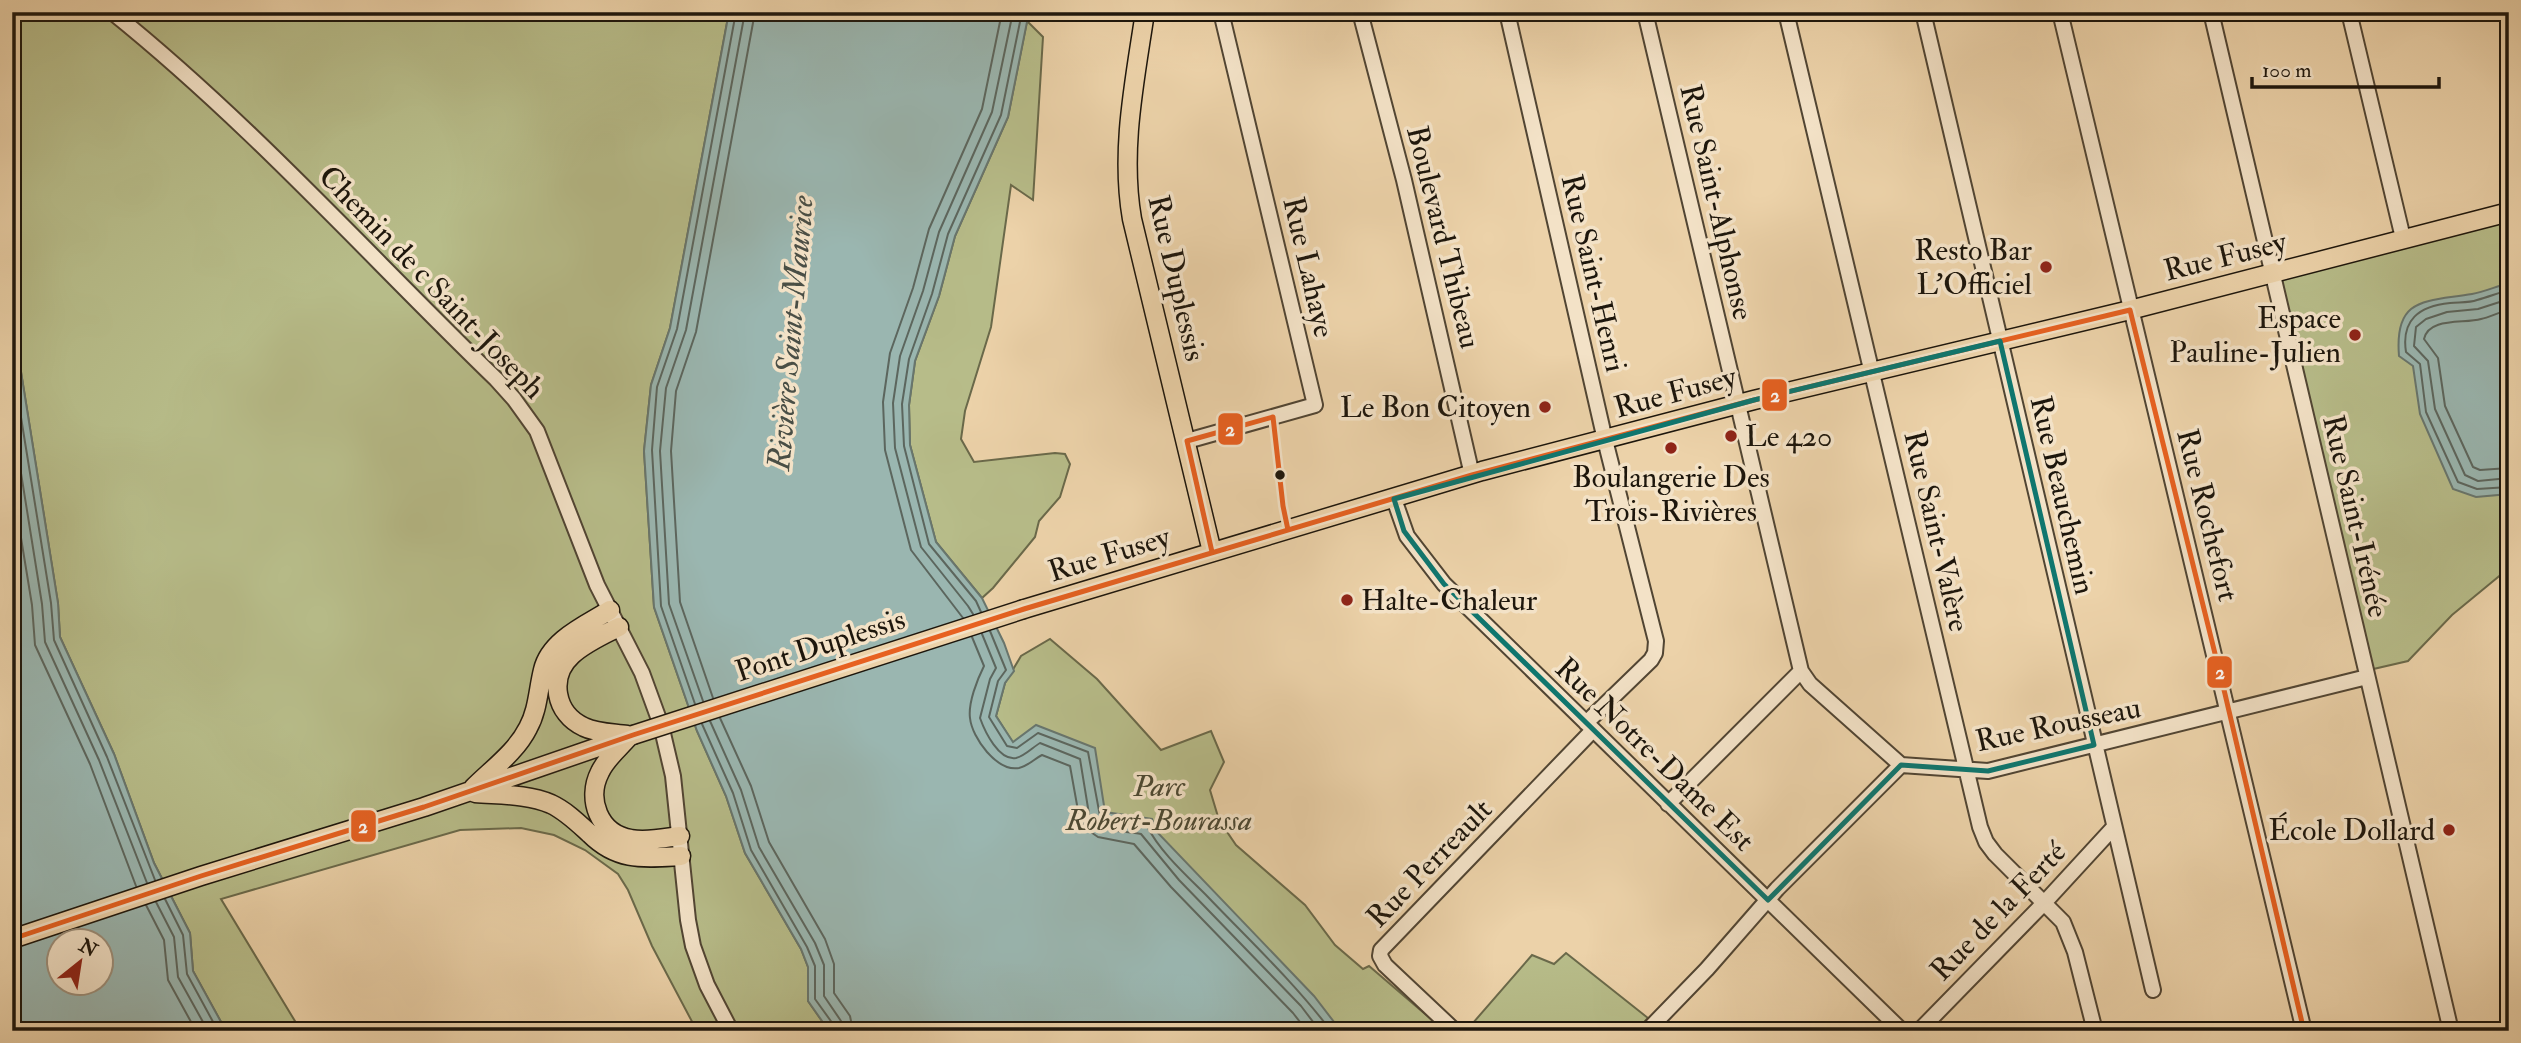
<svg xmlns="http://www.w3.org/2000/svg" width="2521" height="1043" viewBox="0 0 2521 1043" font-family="'IM FELL Double Pica',serif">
<rect width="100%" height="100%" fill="#ecd2a9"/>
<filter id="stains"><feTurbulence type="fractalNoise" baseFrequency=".00286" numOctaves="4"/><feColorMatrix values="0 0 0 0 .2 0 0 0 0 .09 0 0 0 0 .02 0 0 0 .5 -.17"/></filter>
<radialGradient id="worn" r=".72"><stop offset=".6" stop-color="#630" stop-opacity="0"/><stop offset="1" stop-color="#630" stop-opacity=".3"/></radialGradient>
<!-- green -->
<path fill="#b7bc89" stroke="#6a694a" stroke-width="2" d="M 12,12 L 729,12 L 670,328 L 651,385 L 644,451 L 654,607 L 697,731 L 726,796 L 745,853 L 801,949 L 808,967 L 808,1001 L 829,1031 L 697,1031 L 652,946 L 628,890 L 618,874 L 585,850 L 554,835 L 521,828 L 460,830 L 221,899 L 301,1031 L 226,1031 L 193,971 L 190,933 L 154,863 L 114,754 L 60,637 L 58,603 L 21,372 L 18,273 L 12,247 Z
M 1027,21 L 1043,37 L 1033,200 L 1011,185 L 991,327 L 965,411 L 961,439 L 974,462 L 1055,453 L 1065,454 L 1070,464 L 1060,497 L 1039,521 L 1035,537 L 993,588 L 982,598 L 936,542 L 910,445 L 909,405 L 915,361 L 939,296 L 955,236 L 1008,117 Z
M 2509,218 L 2509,568 L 2452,615 L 2408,661 L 2369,670 L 2276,281 Z
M 1050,639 L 1097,679 L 1161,750 L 1211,731 L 1224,762 L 1210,790 L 1219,820 L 1236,845 L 1305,905 L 1335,945 L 1363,969 L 1369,966 L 1445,1031 L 1332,1031 L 1013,743 L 996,716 L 1005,683 L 1021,656 Z
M 1566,953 L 1648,1018 L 1636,1031 L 1466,1031 L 1532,955 L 1554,964 Z"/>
<!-- water -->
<path fill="#9ab6b0" stroke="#68766e" stroke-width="2" fill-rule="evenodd" d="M 729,12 L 1029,12 L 1008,117 L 955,236 L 939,296 L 915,361 L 909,405 L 910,445 L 936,542 L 982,598 L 1004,643 L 1014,671 L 1005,683 L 996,716 L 1013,742 L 1036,725 L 1095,748 L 1105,812 L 1152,819 L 1157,832 L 1314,996 L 1341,1031 L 829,1031 L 808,1001 L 808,967 L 801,949 L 745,853 L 726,796 L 697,731 L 654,607 L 644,451 L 651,385 L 670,328 Z
M 12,247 L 18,273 L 21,372 L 58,603 L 60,637 L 114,754 L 154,863 L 190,933 L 193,971 L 226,1031 L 12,1031 ZM 60,942 L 102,942 L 102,984 L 60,984 Z
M 2509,283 L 2509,494 L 2476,497 L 2453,489 L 2420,414 L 2413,366 L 2399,356 C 2394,296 2426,302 2472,294 C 2484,292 2497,286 2509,283 Z"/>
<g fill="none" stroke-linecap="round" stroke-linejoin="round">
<!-- shore -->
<path stroke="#5c665e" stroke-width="2" d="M 2509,290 C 2498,293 2488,297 2477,300 C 2469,303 2459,302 2450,303 C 2419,306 2401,320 2406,352 L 2420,364 L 2426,412 L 2458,482 L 2477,489 L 2509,487
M 2509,299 L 2478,309 L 2447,312 L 2426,319 L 2416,327 L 2414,346 L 2428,361 L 2435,409 L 2465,475 L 2478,481 L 2509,478
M 2509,310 C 2499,312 2490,317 2481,319 C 2464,324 2429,317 2424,339 L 2438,358 L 2445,406 L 2473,467 L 2480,470 L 2509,468
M 12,311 L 14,374 L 51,603 L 54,640 L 107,757 L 155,880
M 12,417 L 42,604 L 45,642 L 99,760 L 147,883
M 12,483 L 32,605 L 35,645 L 90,764 L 136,886
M 981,612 L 976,601 L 929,544 L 904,446 L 902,404 L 909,359 L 932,294 L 948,234 L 1001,115 L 1022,12
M 973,614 L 968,606 L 921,547 L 895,448 L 893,403 L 900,356 L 923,291 L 939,232 L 992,112 L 1013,12
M 963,618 L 911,550 L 885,450 L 883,402 L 890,353 L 913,288 L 929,229 L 982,109 L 1002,12
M 990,631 L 1006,670 L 998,681 L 989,717 L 1007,746 L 1017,748 L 1038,733 L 1088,752 L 1100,816 L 1105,819 L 1147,826 C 1160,852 1186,875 1207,896 C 1249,940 1294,982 1331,1031
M 982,634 L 996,668 L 990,679 L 980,718 C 985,732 999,761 1016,758 C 1025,756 1033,747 1040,743 L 1080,759 L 1089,814 C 1097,834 1123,830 1141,834 L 1179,880 L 1301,1006 L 1320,1031
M 972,637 L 984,666 C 977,680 968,703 970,718 C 972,738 997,772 1019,768 C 1028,766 1034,759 1042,755 L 1070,766 L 1079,816 L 1085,828 L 1098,837 L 1134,844 L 1171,887 L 1293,1013 L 1307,1031
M 713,698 L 680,602 L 671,451 L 676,391 L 696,332 L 755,12
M 703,701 L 669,604 L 660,451 L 666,388 L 686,330 L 745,12
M 695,704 L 661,606 L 652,450 L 657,387 L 677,329 L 736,12
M 720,718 L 751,786 L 769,842 L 825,939 L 834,964 L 834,993 L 850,1016 L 853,1031
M 710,721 L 741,790 L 759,847 L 815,943 L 824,965 L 824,996 L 841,1021 L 843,1031
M 702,724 L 733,793 L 751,850 L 807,947 L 815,966 L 815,999 L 833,1024 L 834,1031
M 165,899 L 183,935 L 187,974 L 218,1031
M 156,902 L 174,937 L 178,977 L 208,1031
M 146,905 L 164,940 L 168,980 L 196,1031"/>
<!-- minor casing -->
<g stroke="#514533" stroke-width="18">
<path id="minor" d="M 112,12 C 250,123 369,256 496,379 L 514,399 L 537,431 L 597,585 L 642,673 L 661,725 L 673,776 L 688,920 L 693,946 L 707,985 L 731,1031
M 1360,12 L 1404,180 L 1472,475
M 1507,12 L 1605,440 L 1656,641 L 1655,653 L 1651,660 L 1586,723
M 1645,12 L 1801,671 L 1668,804
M 1786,12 L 1980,827 L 1986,842 L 1995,854 L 2063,922 L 2075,952 L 2095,1031
M 1923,12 L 2153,990
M 2060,12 L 2304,1031
M 2211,12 L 2451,1031
M 2349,12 L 2403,238
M 1187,441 L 1315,405 L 1221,12
M 1394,499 L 1407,536 L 1444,584 L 1902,1031
M 1801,671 L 1810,684 L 1901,765
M 1455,1031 L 1385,965 L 1380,956 L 1381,950 L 1593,730
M 1647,1031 L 1707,969 L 1777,889 L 1901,765 L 1988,771 L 2367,677
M 1919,1031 L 2045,902 L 2114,827"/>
</g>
<!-- major casing -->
<g stroke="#1d160c" stroke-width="21">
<path id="major" d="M 1145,12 C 1135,80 1120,150 1132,219 L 1212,552
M 1024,609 L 1482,471 L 1754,400 L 2130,310 L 2509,212
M 619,627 C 603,635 585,643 572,655 C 548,677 555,714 584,727 C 596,733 613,733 627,735
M 628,738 C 618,749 606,759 600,772 C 586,799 599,834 631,839 C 647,842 664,838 680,836
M 473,788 C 492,769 516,752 528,728 C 538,710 538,690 543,670 C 550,640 586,625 610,610
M 475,793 C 499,795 528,794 551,804 C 566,811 578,823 590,834 C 618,862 645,858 681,856
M 12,939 L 201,876 L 424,807 L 633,735"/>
</g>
<!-- minor -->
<use href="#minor" stroke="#f3e2c7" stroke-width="14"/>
<!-- major -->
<use href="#major" stroke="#ecd2a9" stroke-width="18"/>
<!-- major-bridge casing -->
<g stroke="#1d160c" stroke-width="21" stroke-linecap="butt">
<path id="major-bridge" d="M 633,735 L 1024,609"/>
</g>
<!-- major-bridge -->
<use href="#major-bridge" stroke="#ecd2a9" stroke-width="18"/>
<!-- bus-1 casing -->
<g stroke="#f3e2c7" stroke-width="10">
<path id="bus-1" d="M 1212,552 L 1187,441 L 1273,417 L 1283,506 L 1288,530
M 12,939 L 201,876 L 424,807 L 633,735 L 1024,609 L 1472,475 L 1754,400 L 2130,310 L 2225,694 L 2304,1031"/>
</g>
<!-- bus-1 -->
<use href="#bus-1" stroke="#e76121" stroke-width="5"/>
</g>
<!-- marked area -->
<path fill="none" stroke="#0f766e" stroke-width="5" stroke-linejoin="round" d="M 2000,341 L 2094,745 L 1988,771 L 1901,765 L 1768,900 L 1444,584 L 1404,531 L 1394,499 L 1754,400 Z"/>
<!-- markers -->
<g fill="#8f2418" stroke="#f3e2c7" stroke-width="2.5">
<circle cx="2046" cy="267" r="7"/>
<circle cx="2355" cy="335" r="7"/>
<circle cx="1545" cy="407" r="7"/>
<circle cx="1731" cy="436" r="7"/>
<circle cx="1671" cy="448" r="7"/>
<circle cx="1347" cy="600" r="7"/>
<circle cx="2449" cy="830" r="7"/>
</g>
<circle fill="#1d160c" stroke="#f3e2c7" stroke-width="2.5" cx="1280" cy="475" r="6"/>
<g text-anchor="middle" stroke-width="7" stroke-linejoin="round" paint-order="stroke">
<!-- street labels -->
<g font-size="30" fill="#1d160c" stroke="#f3e2c7">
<text transform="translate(1717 202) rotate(77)" y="10">Rue Saint-Alphonse</text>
<text transform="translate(1444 237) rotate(76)" y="10">Boulevard Thibeau</text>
<text transform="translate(2225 256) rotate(-14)" y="10">Rue Fusey</text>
<text transform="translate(1309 267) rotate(77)" y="10">Rue Lahaye</text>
<text transform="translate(1594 273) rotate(77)" y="10">Rue Saint-Henri</text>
<text transform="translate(1177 278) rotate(77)" y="10">Rue Duplessis</text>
<text transform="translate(432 282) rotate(46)" y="10">Chemin de c Saint-Joseph</text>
<text transform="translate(1675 392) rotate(-15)" y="10">Rue Fusey</text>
<text transform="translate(2063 495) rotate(77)" y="10">Rue Beauchemin</text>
<text transform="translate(2208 515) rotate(76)" y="10">Rue Rochefort</text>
<text transform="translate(2356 516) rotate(77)" y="10">Rue Saint-Irénée</text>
<text transform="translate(1937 531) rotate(77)" y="10">Rue Saint-Valère</text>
<text transform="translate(1109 554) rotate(-17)" y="10">Rue Fusey</text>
<text transform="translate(820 645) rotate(-18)" y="10">Pont Duplessis</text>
<text transform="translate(2058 724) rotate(-12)" y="10">Rue Rousseau</text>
<text transform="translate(1655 754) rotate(44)" y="10">Rue Notre-Dame Est</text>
<text transform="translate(1429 863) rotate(-46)" y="10">Rue Perreault</text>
<text transform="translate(1998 911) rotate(-46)" y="10">Rue de la Ferté</text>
</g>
<!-- poi labels -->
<g font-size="30" fill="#1d160c" stroke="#f3e2c7" text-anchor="end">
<text x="2032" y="260">Resto Bar<tspan x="2032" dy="34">L'Officiel</tspan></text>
<text x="2341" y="328">Espace<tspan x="2341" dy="34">Pauline-Julien</tspan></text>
<text x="1531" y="417">Le Bon Citoyen</text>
<text x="1745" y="446" text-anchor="start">Le 420</text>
<text x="1671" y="487" text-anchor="middle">Boulangerie Des<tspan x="1671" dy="34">Trois-Rivières</tspan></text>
<text x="1361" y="610" text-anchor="start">Halte-Chaleur</text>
<text x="2435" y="840">École Dollard</text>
</g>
<!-- park labels -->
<g font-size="30" font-style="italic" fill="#4b4832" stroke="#f3e2c7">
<text x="1159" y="796">Parc<tspan x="1159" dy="34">Robert-Bourassa</tspan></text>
</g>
<!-- water labels -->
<g font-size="32" font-style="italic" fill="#494e45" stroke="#f3e2c7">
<text transform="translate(790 333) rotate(-85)" y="11">Rivière Saint-Maurice</text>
</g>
</g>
<g stroke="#f3e2c7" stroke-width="2.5">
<rect x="1761" y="378" width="27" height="34" rx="7" fill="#e76121"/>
<rect x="1217" y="412" width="27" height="34" rx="7" fill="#e76121"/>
<rect x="2206" y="655" width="27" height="34" rx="7" fill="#e76121"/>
<rect x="350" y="809" width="27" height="34" rx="7" fill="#e76121"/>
</g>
<g font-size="19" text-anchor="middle" font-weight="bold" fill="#fff">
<text x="1775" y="402">2</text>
<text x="1230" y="436">2</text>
<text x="2220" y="679">2</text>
<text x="363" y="833">2</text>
</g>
<!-- margin -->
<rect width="2521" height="1043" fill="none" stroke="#ecd2a9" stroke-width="42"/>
<rect x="14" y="14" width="2493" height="1015" fill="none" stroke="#1d160c" stroke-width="3.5"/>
<rect x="21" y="21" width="2479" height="1001" fill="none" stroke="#1d160c" stroke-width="2"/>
<!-- north arrow -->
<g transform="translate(80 962) rotate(30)"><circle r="33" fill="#f3e2c7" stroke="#9d907c" stroke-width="2"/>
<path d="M0-5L12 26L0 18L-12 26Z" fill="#8f2418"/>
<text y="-10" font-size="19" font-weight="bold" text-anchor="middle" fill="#1d160c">N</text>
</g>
<!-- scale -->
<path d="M2252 77v10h187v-10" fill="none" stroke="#1d160c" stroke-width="3.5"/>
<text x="2262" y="77" font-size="21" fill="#1d160c" stroke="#f3e2c7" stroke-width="5" paint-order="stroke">100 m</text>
<rect width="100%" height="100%" filter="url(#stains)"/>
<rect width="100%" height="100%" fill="url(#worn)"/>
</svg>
